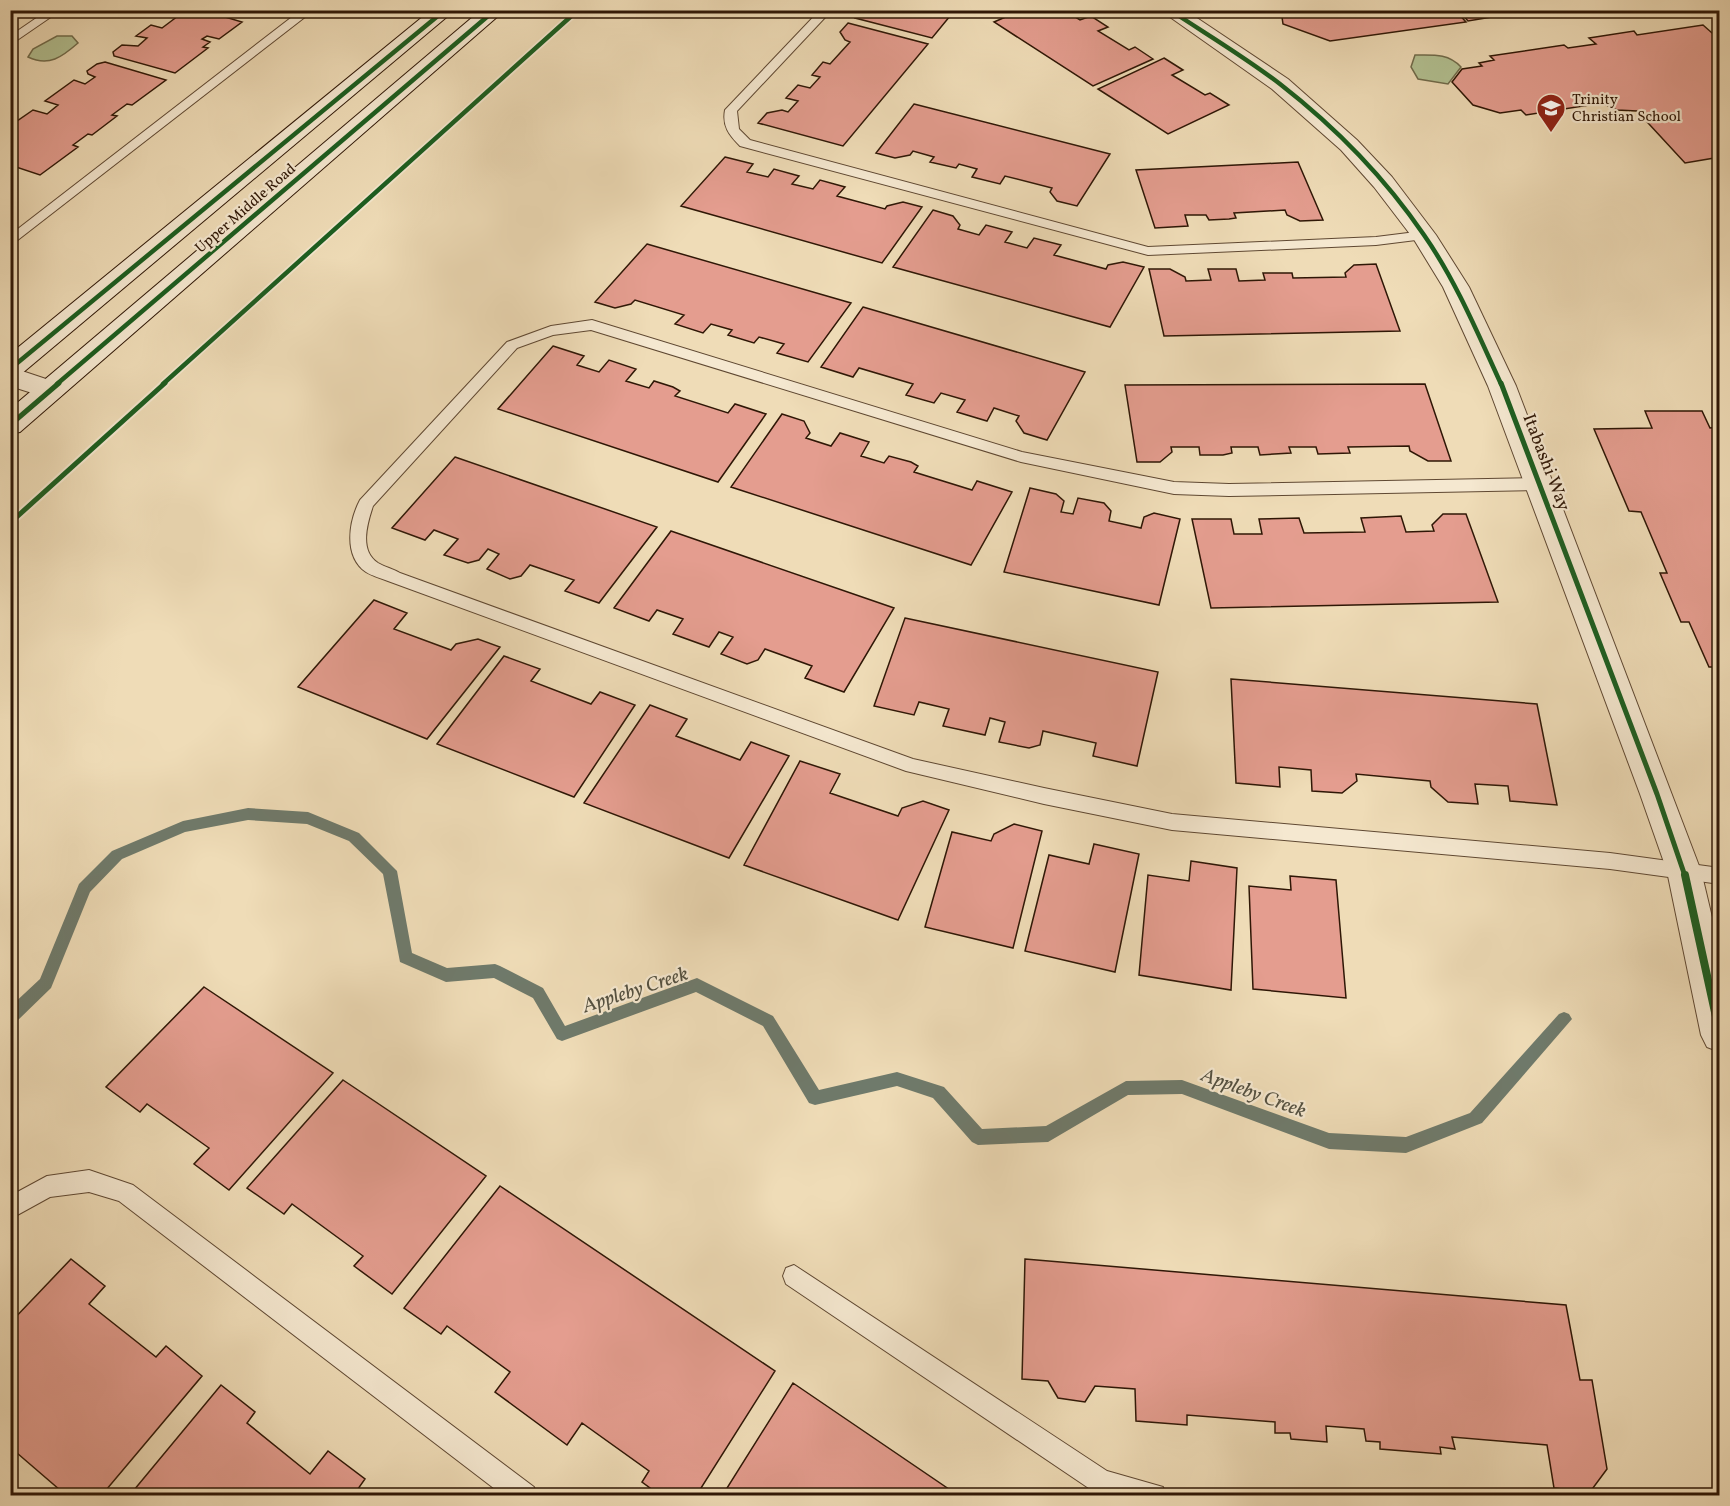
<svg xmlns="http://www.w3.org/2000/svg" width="1730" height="1506" viewBox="0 0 1730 1506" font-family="Vollkorn,serif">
<rect width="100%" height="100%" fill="#efdcb7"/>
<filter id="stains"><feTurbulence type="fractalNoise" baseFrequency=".00333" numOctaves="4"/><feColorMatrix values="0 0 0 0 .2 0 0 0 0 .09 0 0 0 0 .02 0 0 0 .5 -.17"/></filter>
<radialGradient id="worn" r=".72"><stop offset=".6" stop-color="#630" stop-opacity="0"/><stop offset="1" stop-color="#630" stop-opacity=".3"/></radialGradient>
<!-- green -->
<path fill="#b3c293" stroke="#716c4c" stroke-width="1.5" d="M 57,36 L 72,36 L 78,43 C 62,57 49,67 28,57 L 33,49 Z
M 1415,55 C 1433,55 1448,53 1461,67 L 1448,84 L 1418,79 L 1411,67 Z"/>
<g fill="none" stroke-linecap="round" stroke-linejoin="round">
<!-- stream -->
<path fill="#6f7a6b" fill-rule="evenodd" d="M 248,808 L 308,812 L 359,833 L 397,871 L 412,953 L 447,968 L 495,964 L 500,966 L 543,988 L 565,1026 L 697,978 L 773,1016 L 819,1090 L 897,1072 L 944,1087 L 982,1129 L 1046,1126 L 1126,1081 L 1182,1080 L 1329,1133 L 1406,1137 L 1470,1113 L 1559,1014 L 1564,1012 L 1569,1014 L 1572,1019 L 1482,1123 L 1406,1153 L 1329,1149 L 1182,1094 L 1128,1095 L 1048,1142 L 978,1145 L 972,1142 L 933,1098 L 897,1086 L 815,1105 L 809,1103 L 763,1026 L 696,992 L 562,1041 L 557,1039 L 533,998 L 494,978 L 446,982 L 400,962 L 383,874 L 349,841 L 307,824 L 248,820 L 185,832 L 122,859 L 90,892 L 51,988 L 15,1023 L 10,1025 L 10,1007 L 40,979 L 79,884 L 112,851 L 183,821 Z"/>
</g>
<!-- building -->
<path fill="#e49d8f" stroke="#2f1706" stroke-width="1.5" d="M 186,10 L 240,10 L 234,11 L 225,17 L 242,22 L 219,39 L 207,36 L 202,39 L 210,42 L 203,47 L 208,48 L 175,73 L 114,56 L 113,52 L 122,45 L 138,46 L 147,38 L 136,36 L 151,25 L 162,28 Z
M 862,10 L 879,11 L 955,10 L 932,38 L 855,18 Z
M 1022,10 L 1070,10 L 1067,12 L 1080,20 L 1091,16 L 1108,27 L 1098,31 L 1129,50 L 1135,47 L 1153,59 L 1093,86 L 994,22 Z
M 1281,10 L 1455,10 L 1466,22 L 1330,41 L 1283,24 Z
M 1486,10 L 1492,17 L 1468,21 L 1460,12 Z
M 848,23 L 928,44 L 843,146 L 758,123 L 767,113 L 782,110 L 788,112 L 798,101 L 786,98 L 798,85 L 810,88 L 820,77 L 812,75 L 823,62 L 830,64 L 850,42 L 845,40 L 840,32 Z
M 1703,25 L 1720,40 L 1720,157 L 1685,163 L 1637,111 L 1617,110 L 1602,103 L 1526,115 L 1521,110 L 1500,113 L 1473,105 L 1452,82 L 1462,69 L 1482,66 L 1479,63 L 1494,60 L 1490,56 L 1564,45 L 1568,48 L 1596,44 L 1589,38 L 1634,31 L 1637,35 Z
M 1164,58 L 1183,70 L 1172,75 L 1205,95 L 1210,93 L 1229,105 L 1168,134 L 1098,89 Z
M 105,62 L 166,80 L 132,105 L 127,104 L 112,115 L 117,116 L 92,135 L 88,134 L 73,145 L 78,147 L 40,175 L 10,165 L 10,137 L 14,135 L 10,134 L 10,126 L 33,110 L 47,114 L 58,105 L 45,101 L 74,80 L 85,84 L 95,77 L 88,74 L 87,71 L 97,64 Z
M 914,104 L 1110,154 L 1077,206 L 1057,201 L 1050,192 L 1052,188 L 1005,176 L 1000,184 L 972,177 L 977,169 L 959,164 L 956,168 L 930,162 L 934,157 L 913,151 L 910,155 L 895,158 L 876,153 Z
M 725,157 L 753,164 L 747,172 L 768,177 L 774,169 L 799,176 L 792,184 L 813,189 L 820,180 L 845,187 L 837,196 L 885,209 L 887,206 L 903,202 L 922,207 L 882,263 L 681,206 Z
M 1298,162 L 1323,220 L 1300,221 L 1287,215 L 1285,210 L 1234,213 L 1236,218 L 1229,219 L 1209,220 L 1206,215 L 1185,215 L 1188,226 L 1155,228 L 1136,170 Z
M 933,210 L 953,216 L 960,225 L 958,229 L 979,235 L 986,225 L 1012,232 L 1005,242 L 1027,248 L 1034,238 L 1061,245 L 1054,255 L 1106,269 L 1108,265 L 1123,262 L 1144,267 L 1110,327 L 893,267 Z
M 647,244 L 851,303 L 808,362 L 777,353 L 784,344 L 759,337 L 754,343 L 728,335 L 732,330 L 711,324 L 703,333 L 675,324 L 684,315 L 635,300 L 631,304 L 615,308 L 595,302 Z
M 1376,264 L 1400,331 L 1164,336 L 1149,269 L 1170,269 L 1185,277 L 1186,281 L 1211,280 L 1208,269 L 1236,269 L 1239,281 L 1265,280 L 1263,273 L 1292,273 L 1293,278 L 1346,277 L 1345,273 L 1354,265 Z
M 863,307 L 1085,372 L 1047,440 L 1024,433 L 1016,421 L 1019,416 L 994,408 L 987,421 L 957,412 L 965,400 L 941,393 L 934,403 L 906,395 L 913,384 L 859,368 L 853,377 L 821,367 Z
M 553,346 L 584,356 L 577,365 L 599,372 L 609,360 L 636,369 L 626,381 L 649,388 L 654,381 L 673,387 L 680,391 L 675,396 L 728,413 L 735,404 L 766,414 L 718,482 L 498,409 Z
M 1425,384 L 1451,461 L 1428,461 L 1410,451 L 1409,446 L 1348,447 L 1350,453 L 1318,454 L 1316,447 L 1289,447 L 1291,453 L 1260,455 L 1258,447 L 1231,447 L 1232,453 L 1223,455 L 1200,455 L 1199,447 L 1171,447 L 1172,452 L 1160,462 L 1137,462 L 1125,385 Z
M 1645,411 L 1702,411 L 1710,428 L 1720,427 L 1720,667 L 1709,667 L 1689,622 L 1681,622 L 1660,573 L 1667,573 L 1641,512 L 1629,511 L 1594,429 L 1652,428 Z
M 782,414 L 804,421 L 810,433 L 806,438 L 831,446 L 840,433 L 869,442 L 861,456 L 884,463 L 889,456 L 911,462 L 918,466 L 914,472 L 972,490 L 977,481 L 1012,492 L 971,565 L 731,487 Z
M 455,457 L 657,527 L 599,603 L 565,591 L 574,580 L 530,565 L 521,576 L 510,579 L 487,569 L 499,554 L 488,549 L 479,560 L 468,563 L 444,555 L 458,539 L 434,530 L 425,540 L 392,528 Z
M 1030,488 L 1056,494 L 1064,501 L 1061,512 L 1073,514 L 1078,498 L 1104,503 L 1111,511 L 1109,521 L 1141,528 L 1144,517 L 1154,513 L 1180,519 L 1159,605 L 1004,572 Z
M 1443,514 L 1466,514 L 1498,602 L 1211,608 L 1192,519 L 1231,519 L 1234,534 L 1262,534 L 1259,519 L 1299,518 L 1304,533 L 1365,532 L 1361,518 L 1401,516 L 1406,532 L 1434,531 L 1432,525 Z
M 671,531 L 894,608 L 844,692 L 805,678 L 812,666 L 765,649 L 758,660 L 747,664 L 721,654 L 733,637 L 719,632 L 709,647 L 673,634 L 683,619 L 657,610 L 649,621 L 614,608 Z
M 374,600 L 407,613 L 394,629 L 451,650 L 456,644 L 478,639 L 500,647 L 427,739 L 298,687 Z
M 905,618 L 1158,672 L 1137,766 L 1093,756 L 1096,743 L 1043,731 L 1040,745 L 1029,748 L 999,742 L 1005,722 L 990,718 L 985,735 L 943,726 L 949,709 L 919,702 L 914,715 L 874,706 Z
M 504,656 L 540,669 L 531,681 L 591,704 L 600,692 L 635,705 L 574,797 L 437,744 Z
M 1231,679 L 1537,704 L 1557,805 L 1510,801 L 1508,786 L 1475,784 L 1478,804 L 1448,802 L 1431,787 L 1430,781 L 1356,774 L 1357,781 L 1342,793 L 1312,791 L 1311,770 L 1279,767 L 1280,787 L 1236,783 Z
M 650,705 L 687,719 L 676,736 L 740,760 L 751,742 L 789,756 L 729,858 L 584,803 Z
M 800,761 L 840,774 L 830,793 L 898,816 L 902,808 L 923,801 L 949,810 L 898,920 L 744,865 Z
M 1014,824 L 1042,831 L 1013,948 L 925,927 L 952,832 L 991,841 L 994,834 Z
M 1094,844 L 1139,854 L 1115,972 L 1025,951 L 1049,855 L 1089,864 Z
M 1191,861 L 1237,868 L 1231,990 L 1139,975 L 1148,875 L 1189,881 Z
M 1290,876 L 1336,880 L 1346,998 L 1253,989 L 1249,886 L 1291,890 Z
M 204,987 L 333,1073 L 229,1190 L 194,1164 L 209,1148 L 147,1104 L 140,1112 L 106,1087 Z
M 343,1080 L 486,1176 L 392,1294 L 354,1266 L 363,1256 L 292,1204 L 284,1214 L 247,1188 Z
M 500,1186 L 775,1371 L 696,1496 L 661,1496 L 642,1482 L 649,1471 L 582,1423 L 567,1445 L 495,1392 L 510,1372 L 447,1326 L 441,1334 L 404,1308 Z
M 71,1259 L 105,1286 L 89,1304 L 156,1357 L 166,1346 L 202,1376 L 101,1496 L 67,1496 L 10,1447 L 10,1323 Z
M 1025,1259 L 1566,1305 L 1580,1380 L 1592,1380 L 1607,1469 L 1590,1492 L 1554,1488 L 1547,1445 L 1452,1437 L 1455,1449 L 1440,1447 L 1441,1454 L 1380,1449 L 1380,1442 L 1366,1441 L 1364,1429 L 1326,1426 L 1327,1442 L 1291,1439 L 1290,1433 L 1275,1433 L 1275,1422 L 1187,1415 L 1187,1425 L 1136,1421 L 1135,1389 L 1095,1386 L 1085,1402 L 1058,1398 L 1048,1381 L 1022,1379 Z
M 793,1383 L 959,1496 L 722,1496 Z
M 221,1385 L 255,1412 L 247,1423 L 310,1474 L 328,1451 L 365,1479 L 353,1496 L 129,1496 Z"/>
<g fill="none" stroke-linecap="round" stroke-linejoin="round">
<!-- service casing -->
<g stroke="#5f4832" stroke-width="2">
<path id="service" d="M 48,10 L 61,10 L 10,45 L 10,36 Z
M 301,10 L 314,10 L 10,246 L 10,235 Z
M 820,10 L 832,10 L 737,111 L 739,129 L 750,140 L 1148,247 L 1376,237 L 1424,231 L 1431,235 L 1424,239 L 1376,245 L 1148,255 L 740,146 C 729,135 722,126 725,110 Z
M 592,320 L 1022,452 L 1174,482 L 1229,484 L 1539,478 L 1545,480 L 1547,484 L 1545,488 L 1539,490 L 1229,496 L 1174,494 L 1021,462 L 591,330 L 553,335 L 517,348 L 373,506 C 367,524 359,551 378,563 C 385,567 393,569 400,573 L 913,759 L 1044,788 L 1172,814 L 1610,853 L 1720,868 L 1720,884 L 1610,869 L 1172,830 L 1044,804 L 906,771 L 388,581 C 381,578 372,576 366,572 C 343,556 349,521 360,500 L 507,342 L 551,326 Z
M 89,1170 L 133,1185 L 534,1487 L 537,1496 L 504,1496 L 119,1201 L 89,1192 L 50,1197 L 10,1219 L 10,1196 L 47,1176 Z
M 794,1265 L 1107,1471 L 1163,1487 L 1166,1496 L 1107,1496 L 1093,1491 L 786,1284 L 783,1276 L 786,1268 Z"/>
</g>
<!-- minor casing -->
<g stroke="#5f4832" stroke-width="2">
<path id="minor" d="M 10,367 L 61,384 L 65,390 L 61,396 L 51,399 L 10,386 Z"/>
</g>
<!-- tertiary casing -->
<g stroke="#5f4832" stroke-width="2">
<path id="tertiary" d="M 1160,10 L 1185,10 L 1288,79 L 1357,140 L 1392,177 L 1436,235 L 1469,287 L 1516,386 L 1701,871 L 1720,951 L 1720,1052 L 1707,1047 L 1701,1035 L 1667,871 L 1640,794 L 1488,386 L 1443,287 L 1413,238 L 1374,187 L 1341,150 L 1272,89 Z"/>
</g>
<!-- secondary casing -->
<g stroke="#2f1706" stroke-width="2">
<path id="secondary" d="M 431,10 L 455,10 L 20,375 L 10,378 L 10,354 Z
M 481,10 L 505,10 L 20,432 L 10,434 L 10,409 Z"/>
</g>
<!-- service -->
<use href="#service" fill="#f5e8d0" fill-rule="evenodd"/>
<!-- minor -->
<use href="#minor" fill="#f5e8d0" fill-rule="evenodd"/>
<!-- tertiary -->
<use href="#tertiary" fill="#f5e8d0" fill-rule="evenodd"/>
<!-- secondary -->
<use href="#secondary" fill="#f5e8d0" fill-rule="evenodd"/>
<!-- cycleway-far2 casing -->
<g stroke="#f5e8d0" stroke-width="8">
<path id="cycleway-far2" d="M 1170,10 C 1206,34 1245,57 1280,84 C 1334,126 1385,178 1424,235 C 1456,281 1478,334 1501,384
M 10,369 L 445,10
M 57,384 L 495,10
M 163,384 L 578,10"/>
</g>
<!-- cycleway-far1 casing -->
<g stroke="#f5e8d0" stroke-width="9">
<path id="cycleway-far1" d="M 1501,383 L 1657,794 L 1685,876
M 10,425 L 59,383
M 10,523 L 165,383"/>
</g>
<!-- cycleway casing -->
<g stroke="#f5e8d0" stroke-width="11">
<path id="cycleway" d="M 1685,875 L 1720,1035"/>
</g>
<!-- cycleway-far2 -->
<use href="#cycleway-far2" stroke="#1b5e20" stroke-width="4.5"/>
<!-- cycleway-far1 -->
<use href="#cycleway-far1" stroke="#1b5e20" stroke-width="5"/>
<!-- cycleway -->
<use href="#cycleway" stroke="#1b5e20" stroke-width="8"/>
</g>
<!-- icons -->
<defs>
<g id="school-pin" transform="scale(1.5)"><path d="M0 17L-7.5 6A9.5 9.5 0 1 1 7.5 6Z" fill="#8f2418" stroke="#f5e8d0"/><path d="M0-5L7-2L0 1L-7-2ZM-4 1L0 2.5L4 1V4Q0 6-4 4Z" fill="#fff"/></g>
</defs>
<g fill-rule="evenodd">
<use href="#school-pin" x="1551" y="108"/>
</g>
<g text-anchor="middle" stroke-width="4.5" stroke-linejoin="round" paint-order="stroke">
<!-- far-poi labels -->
<g font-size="15" fill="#2f1706" stroke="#f5e8d0" text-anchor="start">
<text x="1572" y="104">Trinity<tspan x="1572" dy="17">Christian School</tspan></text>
</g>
<!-- far-street labels -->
<g font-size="15" fill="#2f1706" stroke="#f5e8d0">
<text transform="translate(245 208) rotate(-41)" y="5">Upper Middle Road</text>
</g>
<!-- street labels -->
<g font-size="18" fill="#2f1706" stroke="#f5e8d0">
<text transform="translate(1547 462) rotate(69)" y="6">Itabashi Way</text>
</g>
<!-- water labels -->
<g font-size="20" font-style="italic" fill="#545141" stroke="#f5e8d0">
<text transform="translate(635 989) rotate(-18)" y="7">Appleby Creek</text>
<text transform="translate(1254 1092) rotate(20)" y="7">Appleby Creek</text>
</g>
</g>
<!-- margin -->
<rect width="1730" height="1506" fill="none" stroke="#efdcb7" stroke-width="36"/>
<rect x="12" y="12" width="1706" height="1482" fill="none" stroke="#2f1706" stroke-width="3"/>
<rect x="18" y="18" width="1694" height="1470" fill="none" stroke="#2f1706" stroke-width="1.5"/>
<rect width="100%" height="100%" filter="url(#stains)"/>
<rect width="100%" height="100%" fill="url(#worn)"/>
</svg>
